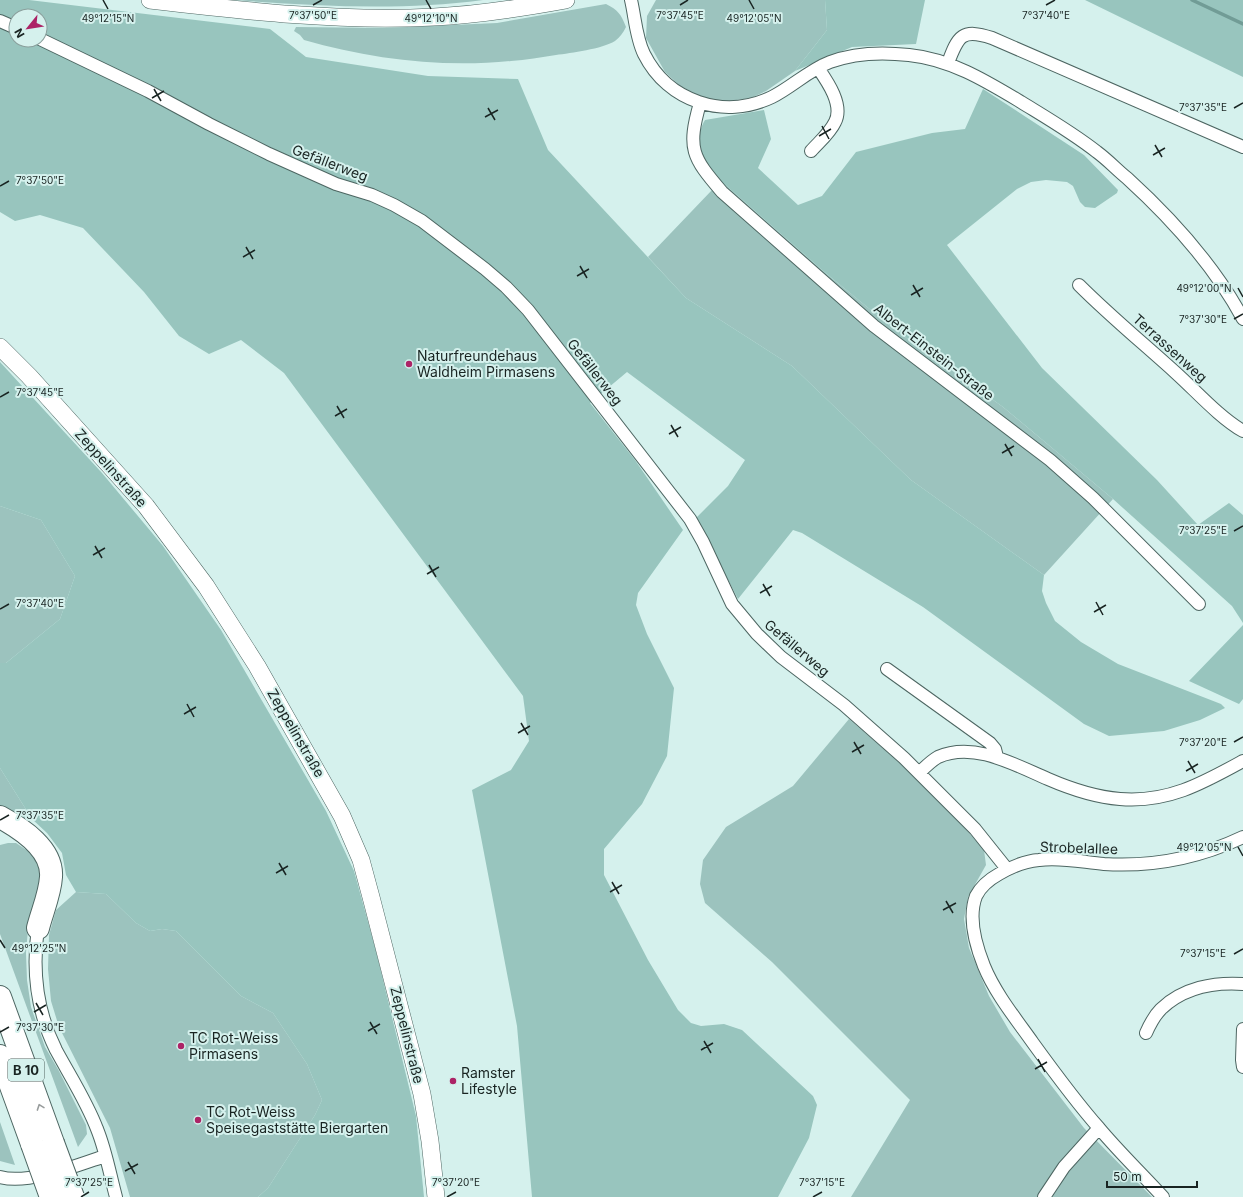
<svg xmlns="http://www.w3.org/2000/svg" width="1243" height="1197" viewBox="0 0 1243 1197" font-family="Inter,sans-serif">
<rect width="100%" height="100%" fill="#d5f1ed"/>
<!-- green -->
<path fill="#9cc3be" d="M 234,0 L 483,0 C 400,11 317,6 234,0 Z
M 656,0 L 825,0 L 827,30 L 795,71 L 766,91 L 751,98 L 722,102 L 703,98 L 680,86 L 665,72 L 646,38 L 647,16 Z
M 606,4 C 618,10 621,14 626,27 C 623,33 620,37 615,41 C 602,49 571,53 556,55 C 541,57 526,60 511,61 C 442,68 370,59 304,40 L 300,35 L 294,31 L 296,27 L 385,28 L 497,23 Z
M 722,182 L 822,270 L 894,329 L 1003,407 L 1113,499 L 1044,575 L 911,480 L 792,366 L 686,298 L 648,257 L 712,190 Z
M 0,506 L 41,520 L 75,576 L 60,619 L 6,663 L 0,663 Z
M 849,719 L 917,778 L 964,827 L 984,850 L 986,865 L 968,897 L 964,919 L 969,948 L 989,996 L 1010,1032 L 1084,1128 L 1152,1197 L 851,1197 L 910,1100 L 772,962 L 705,903 L 700,884 L 703,860 L 726,827 L 793,786 Z
M 0,768 L 32,819 L 15,817 L 0,809 Z
M 8,843 L 16,843 L 31,853 L 38,863 L 40,871 L 41,882 L 28,929 L 26,953 L 27,980 L 31,1007 L 45,1047 L 59,1071 L 86,1125 L 87,1134 L 78,1147 L 0,934 L 0,845 Z
M 76,892 L 106,894 L 136,923 L 150,931 L 162,929 L 176,931 L 241,996 L 273,1013 L 307,1064 L 322,1100 L 315,1115 L 268,1188 L 258,1197 L 130,1197 L 110,1128 L 59,1027 L 51,1001 L 48,969 L 49,935 L 56,910 Z
M 0,1122 L 15,1165 L 0,1161 Z"/>
<!-- forest -->
<path fill="#98c5be" fill-rule="evenodd" d="M 0,0 L 29,0 L 270,29 L 306,57 L 428,76 L 518,79 L 548,150 L 686,298 L 792,366 L 911,480 L 1044,575 L 1042,591 L 1046,603 L 1055,621 L 1081,642 L 1118,664 L 1221,704 L 1225,708 L 1200,720 L 1164,731 L 1109,736 L 1084,724 L 923,607 L 802,533 L 793,530 L 738,599 L 696,518 L 728,486 L 745,460 L 627,372 L 590,403 L 635,460 L 683,530 L 638,593 L 636,605 L 647,634 L 674,688 L 667,756 L 642,804 L 604,849 L 604,875 L 648,960 L 678,1010 L 691,1023 L 701,1026 L 724,1024 L 742,1030 L 813,1096 L 817,1105 L 809,1138 L 778,1197 L 532,1197 L 517,1026 L 472,790 L 511,770 L 529,741 L 523,696 L 284,373 L 241,340 L 209,354 L 179,336 L 144,292 L 83,228 L 40,215 L 15,221 L 0,212 ZM 16,16 L 40,16 L 40,40 L 16,40 Z
M 825,0 L 925,0 L 916,44 L 852,47 L 795,71 L 827,30 Z
M 1085,0 L 1243,0 L 1243,77 Z
M 983,89 L 1084,155 L 1118,190 L 1117,193 L 1095,208 L 1085,207 L 1080,202 L 1073,186 L 1067,182 L 1046,180 L 1031,182 L 1017,189 L 947,245 L 1042,368 L 1157,480 L 1198,525 L 1229,503 L 1243,515 L 1243,623 L 1232,606 L 1113,499 L 1003,407 L 894,329 L 822,270 L 722,182 C 717,176 700,159 699,151 C 696,140 700,129 705,120 L 764,110 L 771,139 L 758,168 L 798,205 L 822,196 L 856,152 L 932,133 L 965,129 Z
M 0,362 L 102,473 L 163,546 L 221,630 L 326,811 L 354,871 L 376,951 L 416,1116 L 424,1197 L 258,1197 L 268,1188 L 315,1115 L 322,1100 L 307,1064 L 273,1013 L 241,996 L 176,931 L 162,929 L 150,931 L 136,923 L 106,894 L 76,892 L 66,875 L 62,853 L 47,833 L 32,819 L 0,768 L 0,663 L 6,663 L 60,619 L 75,576 L 41,520 L 0,506 Z
M 1243,625 L 1243,699 L 1239,704 L 1189,681 Z"/>
<g fill="none" stroke-linecap="round" stroke-linejoin="round">
<!-- stream -->
<path stroke="#719c96" stroke-width="3.5" d="M 1192,0 L 1243,24"/>
<!-- street casing -->
<g stroke="#4d6662" stroke-width="14">
<path id="street" d="M 631,0 C 635,17 636,38 644,54 C 668,102 724,120 772,97 C 792,87 809,70 830,62 C 854,53 883,52 909,55 C 950,59 986,81 1021,102 C 1047,118 1073,133 1097,152 C 1108,160 1117,170 1127,178 C 1172,219 1214,265 1243,319
M 0,21 L 16,28
M 40,39 L 148,91 L 209,124 L 269,154 L 336,184 L 372,195 L 394,205 L 422,221 L 485,269 L 506,287 L 528,310 L 690,519 L 703,542 L 732,604 L 757,634 L 781,657 L 844,705 L 904,758 L 975,829 L 1007,869
M 948,63 C 958,36 962,28 992,38 L 1243,147
M 700,103 C 687,149 692,157 722,192 L 874,326 L 1050,460 L 1093,498 L 1199,604
M 811,151 C 819,142 830,133 835,122 C 844,105 827,81 818,68
M 1079,285 C 1110,316 1144,344 1176,373 C 1196,391 1220,418 1243,431
M 887,669 L 990,743 L 995,749 L 997,757
M 919,773 C 925,767 931,761 938,757 C 974,741 1015,765 1048,779 C 1071,789 1095,797 1120,799 C 1168,803 1203,783 1243,761
M 38,928 C 32,970 37,1012 56,1050 C 70,1076 87,1102 97,1129 C 106,1151 110,1175 116,1197
M 1243,1029 L 1242,1060 L 1243,1067
M 1146,1033 C 1150,1024 1155,1015 1161,1009 C 1183,988 1214,982 1243,984
M 0,1177 C 28,1185 78,1165 105,1156
M 1044,1197 L 1064,1167 L 1099,1128
M 1163,1197 C 1142,1174 1119,1152 1099,1128 C 1075,1101 1054,1072 1033,1043 C 1016,1019 995,993 984,966 C 976,946 968,917 976,896 C 981,886 990,879 999,874 C 1011,867 1025,861 1039,860 C 1061,857 1082,862 1104,864 C 1153,867 1199,858 1243,837"/>
</g>
<!-- secondary casing -->
<g stroke="#4d6662" stroke-width="18">
<path id="secondary" d="M 150,0 C 245,11 339,22 434,17 C 478,15 522,8 566,0
M 0,347 L 29,376 L 146,506 L 206,586 L 257,666 L 342,816 L 361,860 L 371,897 L 422,1094 L 430,1141 L 436,1197"/>
</g>
<!-- highway casing -->
<g stroke="#4d6662" stroke-width="24">
<path id="highway" d="M 0,817 C 22,829 53,849 51,877 C 50,894 42,912 38,928
M 0,997 L 53,1143
M 0,1056 L 32,1144"/>
</g>
<!-- street -->
<use href="#street" stroke="#fff" stroke-width="12"/>
<!-- secondary -->
<use href="#secondary" stroke="#fff" stroke-width="17"/>
<!-- highway -->
<use href="#highway" stroke="#fff" stroke-width="22"/>
<!-- highway-bridge casing -->
<g stroke="#4d6662" stroke-width="24" stroke-linecap="butt">
<path id="highway-bridge" d="M 53,1143 L 73,1197
M 32,1144 L 51,1197"/>
</g>
<!-- highway-bridge -->
<use href="#highway-bridge" stroke="#fff" stroke-width="22"/>
</g>
<!-- one-way arrows -->
<defs><path id="oneway-chevron" d="M-2-3.5L2.5 0L-2 3.5" fill="none" stroke-width="1.6" stroke-linecap="round" stroke-linejoin="round"/></defs>
<use stroke="#989c9c" href="#oneway-chevron" transform="translate(40 1107) rotate(-110)"/>
<!-- ticks -->
<path fill="none" stroke="#192422" stroke-width="1.5" d="M 103,0 L 108,9M 426,0 L 431,9M 749,0 L 754,9M 313,5 L 322,0M 680,5 L 688,0M 1046,5 L 1055,0M 154,89 L 161,101M 152,98 L 164,91M 488,108 L 495,120M 1234,108 L 1243,103M 485,117 L 498,110M 822,126 L 829,139M 819,136 L 831,129M 1155,145 L 1162,157M 1153,155 L 1165,148M 0,186 L 9,181M 246,247 L 253,259M 243,257 L 255,250M 580,266 L 587,278M 577,276 L 589,269M 913,285 L 920,297M 1238,288 L 1243,297M 911,295 L 923,288M 1234,319 L 1243,314M 0,397 L 9,392M 337,406 L 344,418M 335,416 L 347,409M 671,425 L 678,437M 669,434 L 681,427M 1005,444 L 1012,456M 1002,453 L 1014,446M 1234,531 L 1243,526M 95,546 L 102,558M 93,555 L 105,548M 429,565 L 436,577M 427,574 L 439,567M 763,584 L 770,596M 760,593 L 772,586M 1096,602 L 1103,615M 0,609 L 9,604M 1094,612 L 1106,605M 187,704 L 194,717M 184,714 L 196,707M 521,723 L 528,735M 518,733 L 530,726M 854,742 L 861,754M 1234,742 L 1243,737M 852,752 L 864,745M 1188,761 L 1195,773M 1186,771 L 1198,764M 0,820 L 9,815M 1238,847 L 1243,856M 279,863 L 286,875M 276,873 L 288,866M 612,882 L 619,894M 610,892 L 622,885M 946,901 L 953,913M 943,910 L 956,903M 0,940 L 5,948M 1234,954 L 1243,949M 36,1003 L 43,1015M 34,1012 L 46,1005M 370,1022 L 377,1034M 368,1031 L 380,1024M 0,1032 L 9,1027M 704,1041 L 711,1053M 701,1050 L 713,1043M 1038,1059 L 1045,1072M 1035,1069 L 1047,1062M 128,1162 L 135,1174M 125,1171 L 138,1164M 81,1197 L 89,1192M 447,1197 L 456,1192M 813,1197 L 822,1192"/>
<!-- markers -->
<g fill="#ac2366" stroke="#d5f1ed" stroke-width="1.5">
<circle cx="409" cy="364" r="4"/>
<circle cx="181" cy="1046" r="4"/>
<circle cx="453" cy="1081" r="4"/>
<circle cx="198" cy="1120" r="4"/>
</g>
<g text-anchor="middle" stroke-width="4" stroke-linejoin="round" paint-order="stroke">
<!-- shield labels -->
<rect fill="#d5f1ed" stroke="#51625f" stroke-width="1" x="8" y="1059" width="36" height="22" rx="3"/>
<g font-size="13" font-weight="bold" fill="#192422">
<text x="26" y="1075">B 10</text>
</g>
<!-- street labels -->
<g font-size="14" fill="#192422" stroke="#d5f1ed">
<text transform="translate(330 163) rotate(21)" y="5">Gefällerweg</text>
<text transform="translate(1170 348) rotate(42)" y="5">Terrassenweg</text>
<text transform="translate(934 352) rotate(38)" y="5">Albert-Einstein-Straße</text>
<text transform="translate(595 372) rotate(52)" y="5">Gefällerweg</text>
<text transform="translate(111 468) rotate(48)" y="5">Zeppelinstraße</text>
<text transform="translate(797 648) rotate(40)" y="5">Gefällerweg</text>
<text transform="translate(296 733) rotate(60)" y="5">Zeppelinstraße</text>
<text transform="translate(1079 848) rotate(2)" y="5">Strobelallee</text>
<text transform="translate(407 1035) rotate(76)" y="5">Zeppelinstraße</text>
</g>
<!-- poi labels -->
<g font-size="14" fill="#192422" stroke="#d5f1ed" text-anchor="start">
<text x="417" y="361">Naturfreundehaus<tspan x="417" dy="16">Waldheim Pirmasens</tspan></text>
<text x="189" y="1043">TC Rot-Weiss<tspan x="189" dy="16">Pirmasens</tspan></text>
<text x="461" y="1078">Ramster<tspan x="461" dy="16">Lifestyle</tspan></text>
<text x="206" y="1117">TC Rot-Weiss<tspan x="206" dy="16">Speisegaststätte Biergarten</tspan></text>
</g>
</g>
<g font-size="10" text-anchor="middle" fill="#192422" stroke="#d5f1ed" stroke-width="4" stroke-linejoin="round" paint-order="stroke">
<text x="313" y="19">7°37'50"E</text>
<text x="680" y="19">7°37'45"E</text>
<text x="1046" y="19">7°37'40"E</text>
<text x="108" y="22">49°12'15"N</text>
<text x="431" y="22">49°12'10"N</text>
<text x="754" y="22">49°12'05"N</text>
<text x="1203" y="111">7°37'35"E</text>
<text x="40" y="184">7°37'50"E</text>
<text x="1204" y="292">49°12'00"N</text>
<text x="1203" y="323">7°37'30"E</text>
<text x="40" y="396">7°37'45"E</text>
<text x="1203" y="534">7°37'25"E</text>
<text x="40" y="607">7°37'40"E</text>
<text x="1203" y="746">7°37'20"E</text>
<text x="40" y="819">7°37'35"E</text>
<text x="1204" y="851">49°12'05"N</text>
<text x="39" y="952">49°12'25"N</text>
<text x="1203" y="957">7°37'15"E</text>
<text x="40" y="1031">7°37'30"E</text>
<text x="89" y="1186">7°37'25"E</text>
<text x="456" y="1186">7°37'20"E</text>
<text x="822" y="1186">7°37'15"E</text>
</g>
<!-- north arrow -->
<g transform="translate(28 28) rotate(240)"><circle r="19" fill="#d5f1ed" stroke="#8a9f9c"/>
<path d="M0-3L7 15L0 10L-7 15Z" fill="#ac2366"/>
<text y="-6" font-size="11" font-weight="bold" text-anchor="middle" fill="#192422">N</text>
</g>
<!-- scale -->
<path d="M1107 1181v6h90v-6" fill="none" stroke="#192422" stroke-width="2"/>
<text x="1113" y="1181" font-size="12" fill="#192422" stroke="#d5f1ed" stroke-width="3" paint-order="stroke">50 m</text>
</svg>
